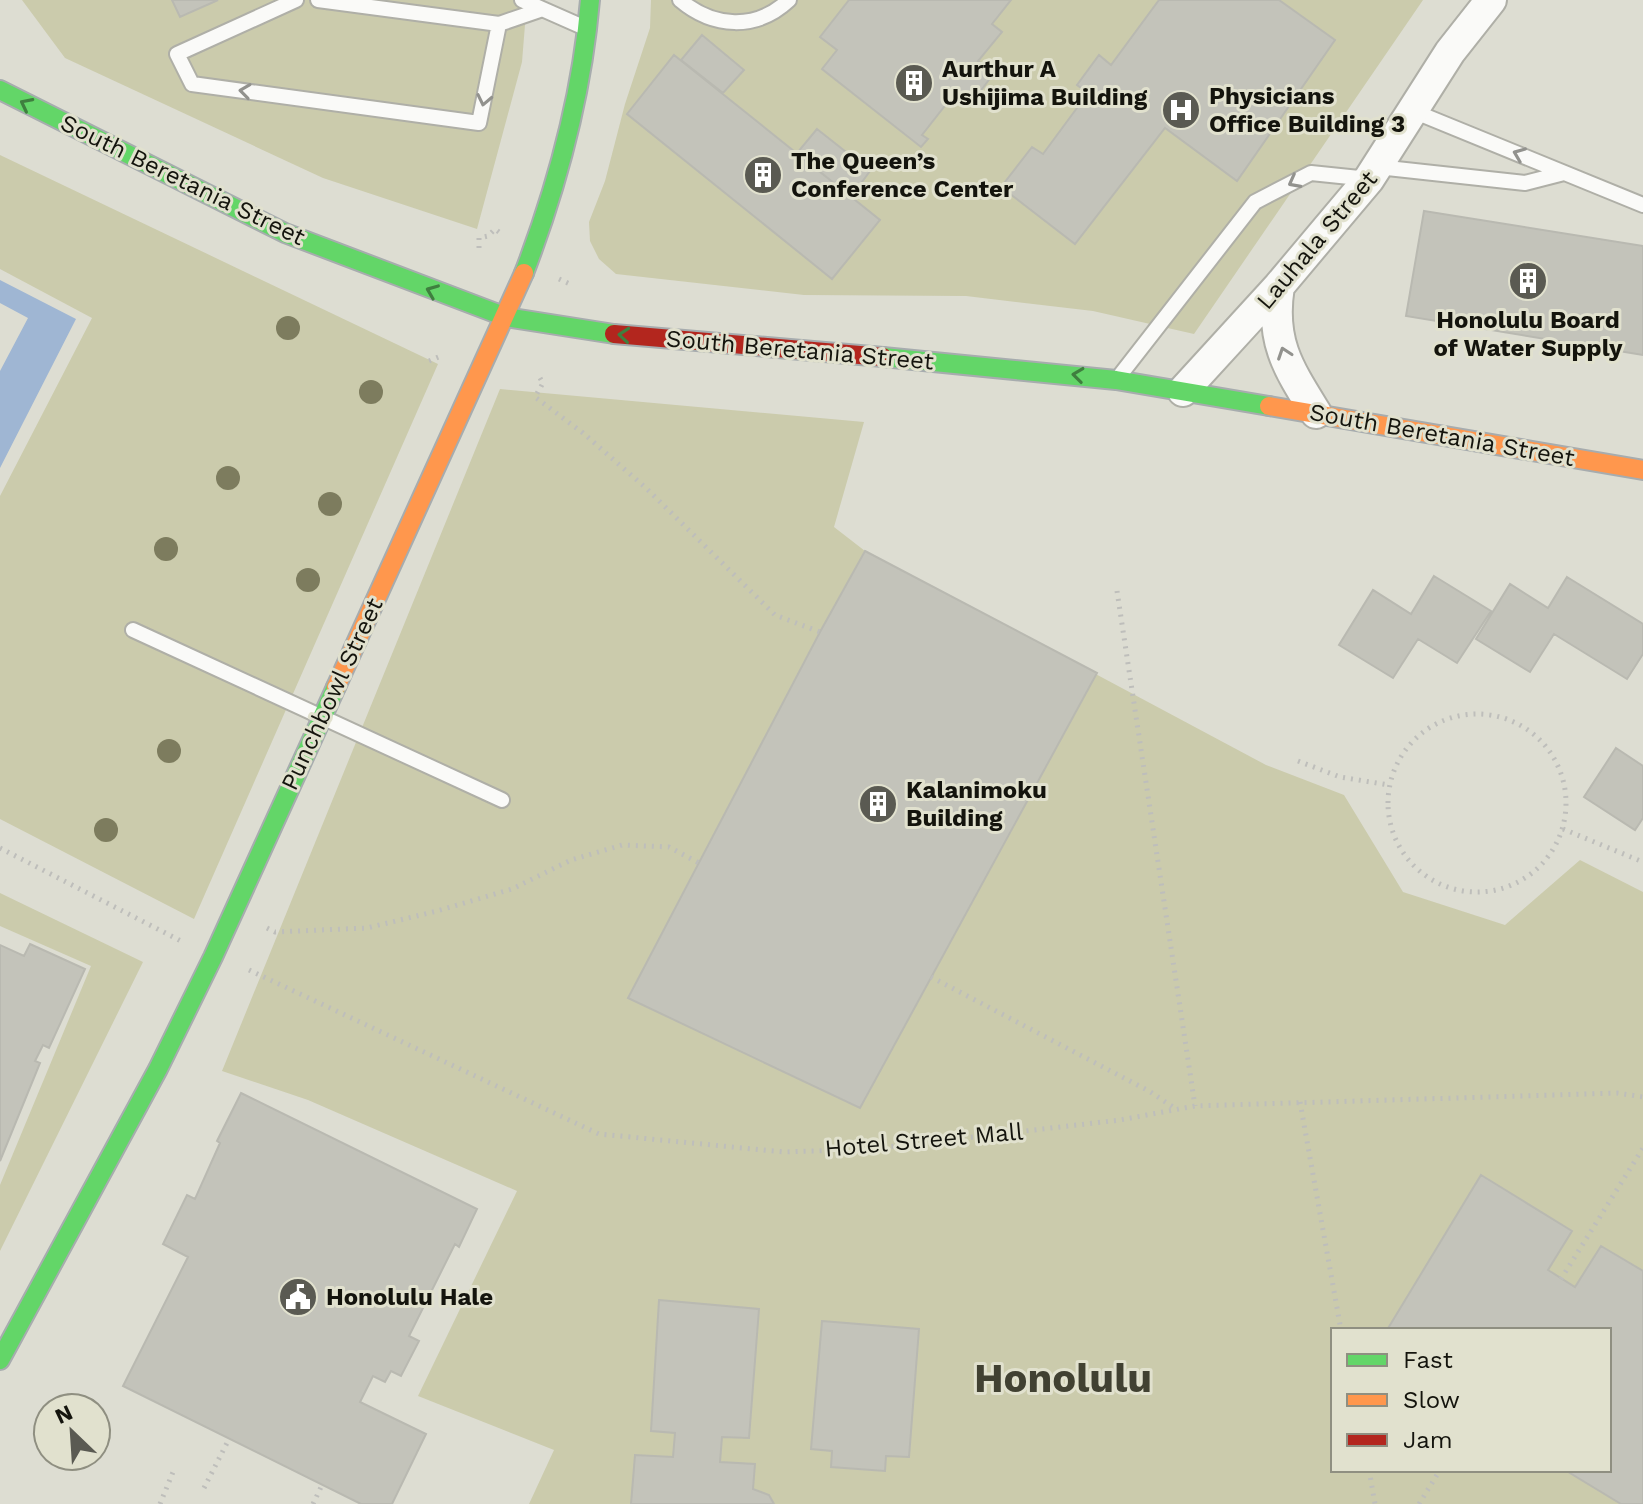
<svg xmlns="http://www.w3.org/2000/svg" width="1643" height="1504" viewBox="0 0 1643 1504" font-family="'Work Sans',sans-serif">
<rect width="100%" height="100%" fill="#ddddd2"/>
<!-- green -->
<path fill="#cbcbac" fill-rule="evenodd" d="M 22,0 L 527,0 L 522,62 L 477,229 L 323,178 L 65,58 Z
M 651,0 L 1423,0 L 1194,334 L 1093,311 L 966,296 L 804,295 L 616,274 L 599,259 L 590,241 L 589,222 L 605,181 L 625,104 L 650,28 Z
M 0,155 L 438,364 L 194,919 L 0,819 L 0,496 L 92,318 L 0,269 Z
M 500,389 L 864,422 L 834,527 L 865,551 L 1266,765 L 1344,795 L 1403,892 L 1505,925 L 1580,860 L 1643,892 L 1643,1504 L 529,1504 L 554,1450 L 418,1396 L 517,1191 L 308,1100 L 222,1071 ZM 1333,1330 L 1609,1330 L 1609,1470 L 1333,1470 Z
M 0,893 L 143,962 L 0,1251 L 0,1185 L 91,966 L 0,926 Z"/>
<!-- water -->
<path fill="#9fb6d3" d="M 0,280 L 76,319 L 0,468 L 0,371 L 28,318 L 0,303 Z"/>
<!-- building -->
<path fill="#c3c3ba" stroke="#b9b9b1" stroke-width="2" d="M 172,0 L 218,0 L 180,17 Z
M 849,0 L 1011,0 L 992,24 L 1002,32 L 978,61 L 994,73 L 970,105 L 955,93 L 922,135 L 928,139 L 921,147 L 822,69 L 837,50 L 820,37 Z
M 1159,0 L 1279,0 L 1335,40 L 1237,181 L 1165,128 L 1075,244 L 1001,187 L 1032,147 L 1043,154 L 1088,93 L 1077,85 L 1099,55 L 1111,65 Z
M 702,35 L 744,70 L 723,93 L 681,60 Z
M 674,55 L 880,220 L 832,279 L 627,114 Z
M 817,129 L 870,171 L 851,197 L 797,153 Z
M 1424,211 L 1643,246 L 1643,355 L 1406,316 Z
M 865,551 L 1097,673 L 860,1108 L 628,998 L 820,632 Z
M 1434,576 L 1491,611 L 1457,663 L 1418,639 L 1393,678 L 1339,645 L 1373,590 L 1411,614 Z
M 1567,577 L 1643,624 L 1643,654 L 1627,679 L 1554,634 L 1530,672 L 1476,639 L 1510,584 L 1548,608 Z
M 1616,748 L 1643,766 L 1643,818 L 1635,830 L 1584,797 Z
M 30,944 L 85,969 L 49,1048 L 43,1045 L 35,1061 L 40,1063 L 0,1161 L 0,945 L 24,956 Z
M 241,1093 L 477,1209 L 459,1247 L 455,1244 L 409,1336 L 419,1341 L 401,1376 L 391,1371 L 385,1382 L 373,1376 L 360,1402 L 426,1434 L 392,1504 L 361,1504 L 123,1386 L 188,1257 L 163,1244 L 187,1195 L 195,1199 L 220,1143 L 217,1141 Z
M 1481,1175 L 1572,1231 L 1548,1270 L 1575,1287 L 1601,1246 L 1643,1271 L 1643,1504 L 1621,1504 L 1565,1470 L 1609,1470 L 1609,1330 L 1387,1330 Z
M 659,1300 L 759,1309 L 749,1438 L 722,1437 L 720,1462 L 755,1464 L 753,1489 L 769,1495 L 774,1504 L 631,1504 L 635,1455 L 673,1457 L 675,1433 L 651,1431 Z
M 822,1321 L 919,1329 L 909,1457 L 886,1456 L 885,1471 L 831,1467 L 832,1451 L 811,1449 Z"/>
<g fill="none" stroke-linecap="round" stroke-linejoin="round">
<!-- lane casing -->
<g stroke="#afafa7" stroke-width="18">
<path id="lane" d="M 296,0 L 177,54 L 192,84 L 479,123 L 499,24
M 318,0 L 499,24 L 540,10
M 522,0 L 583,27
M 680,0 C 713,28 756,31 789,0
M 1413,111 L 1643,205
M 1378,167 L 1525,183 L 1564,173
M 1121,374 L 1255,202 L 1311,173 L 1369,179
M 133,630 L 502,800"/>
</g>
<!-- street casing -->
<g stroke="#afafa7" stroke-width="34">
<path id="street" d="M 1279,286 C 1270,341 1288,368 1316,413
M 1183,391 L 1279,286 L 1369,179 L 1450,52 L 1491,0"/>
</g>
<!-- fast casing -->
<g stroke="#a7acae" stroke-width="22">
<path id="fast" d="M 0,90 L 285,233 L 506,317 L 614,334
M 524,273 C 558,184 582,95 590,0
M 883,357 L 1116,380 L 1269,406
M 0,1360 L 158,1069 L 213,957 L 336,687"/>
</g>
<!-- slow casing -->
<g stroke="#a7acae" stroke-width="22">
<path id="slow" d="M 1269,406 L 1643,470
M 336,687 L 524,273"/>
</g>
<!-- jam casing -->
<g stroke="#a7acae" stroke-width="22">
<path id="jam" d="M 614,334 L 883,357"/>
</g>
<!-- path -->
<path stroke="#bebebb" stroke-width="5" stroke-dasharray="2 6" stroke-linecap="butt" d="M 479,248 L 479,238 L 488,236 L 495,229 L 499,232
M 559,279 L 572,285
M 429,361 L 441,356
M 540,378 L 543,383 L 535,397 L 583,433 L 646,488 L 775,615 L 820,632
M 1117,591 L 1195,1106
M1388 803a89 89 0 1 1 178 0a89 89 0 1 1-178 0Z
M 1298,761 L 1340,777 L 1389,785
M 1563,829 L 1643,862
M 0,848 L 181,941
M 267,928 L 275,932 L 367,928 L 437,911 L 512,889 L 571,860 L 622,845 L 669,847 L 699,863
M 249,970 L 599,1134 L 784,1152 L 870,1149 L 1120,1120 L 1195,1106 L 1617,1093 L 1643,1097
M 931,977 L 1149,1091 L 1176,1109
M 1300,1102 L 1341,1330
M 1561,1279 L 1643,1148
M 1369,1470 L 1375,1504
M 204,1488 L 229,1439
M 160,1504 L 173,1472
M 313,1504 L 322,1485
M 1419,1504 L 1440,1470"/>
<!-- lane -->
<use href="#lane" stroke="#fafaf8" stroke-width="14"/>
<!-- street -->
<use href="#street" stroke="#fafaf8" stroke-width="30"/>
<!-- fast -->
<use href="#fast" stroke="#63d668" stroke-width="18"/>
<!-- slow -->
<use href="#slow" stroke="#ff974d" stroke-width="18"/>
<!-- jam -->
<use href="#jam" stroke="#b3261e" stroke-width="18"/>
</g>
<!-- trees -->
<g fill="#7d7c5e">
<circle cx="288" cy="328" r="12"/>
<circle cx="371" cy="392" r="12"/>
<circle cx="228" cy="478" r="12"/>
<circle cx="330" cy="504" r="12"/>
<circle cx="166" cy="549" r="12"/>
<circle cx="308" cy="580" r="12"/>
<circle cx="169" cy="751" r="12"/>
<circle cx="106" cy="830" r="12"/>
</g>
<!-- one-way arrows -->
<defs><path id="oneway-chevron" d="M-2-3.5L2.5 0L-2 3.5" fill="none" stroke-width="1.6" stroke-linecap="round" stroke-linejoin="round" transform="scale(2)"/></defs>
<g stroke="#92928e">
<use href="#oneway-chevron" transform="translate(245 91) rotate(-172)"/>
<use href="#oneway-chevron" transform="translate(484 100) rotate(102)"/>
<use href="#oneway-chevron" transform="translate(1519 154) rotate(-158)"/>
<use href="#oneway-chevron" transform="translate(1294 182) rotate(152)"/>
<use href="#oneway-chevron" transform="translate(1284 353) rotate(-109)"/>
</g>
<g stroke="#3f7f3f">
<use href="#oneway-chevron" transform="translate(26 104) rotate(-153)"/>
<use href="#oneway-chevron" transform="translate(432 291) rotate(-158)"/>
<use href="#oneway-chevron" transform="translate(624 335) rotate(-175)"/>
<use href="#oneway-chevron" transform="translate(1078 375) rotate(-173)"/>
</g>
<!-- icons -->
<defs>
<g id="building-disc" transform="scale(2)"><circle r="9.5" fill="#5a5a52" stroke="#e1e1ce"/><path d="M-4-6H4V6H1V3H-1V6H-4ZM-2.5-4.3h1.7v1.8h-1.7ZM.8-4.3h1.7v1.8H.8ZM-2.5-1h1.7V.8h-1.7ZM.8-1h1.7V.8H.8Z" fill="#fff"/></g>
<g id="hospital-disc" transform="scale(2)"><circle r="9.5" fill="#5a5a52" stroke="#e1e1ce"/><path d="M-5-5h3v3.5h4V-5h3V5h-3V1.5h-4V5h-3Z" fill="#fff"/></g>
<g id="civic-disc" transform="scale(2)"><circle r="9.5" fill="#5a5a52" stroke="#e1e1ce"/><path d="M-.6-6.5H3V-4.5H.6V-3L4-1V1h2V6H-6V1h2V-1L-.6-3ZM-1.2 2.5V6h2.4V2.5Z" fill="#fff"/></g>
</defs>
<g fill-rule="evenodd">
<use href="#building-disc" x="914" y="83"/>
<use href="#hospital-disc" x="1181" y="110"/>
<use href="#building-disc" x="763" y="175"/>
<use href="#building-disc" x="1528" y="281"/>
<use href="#building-disc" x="878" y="804"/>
<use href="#civic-disc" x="298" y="1297"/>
</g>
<g text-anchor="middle" stroke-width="6" stroke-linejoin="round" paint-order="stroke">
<!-- poi labels -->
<g font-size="24" font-weight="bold" fill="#14140d" stroke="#e1e1ce" text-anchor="start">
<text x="942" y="77">Aurthur A<tspan x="942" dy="28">Ushijima Building</tspan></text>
<text x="1209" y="104">Physicians<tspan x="1209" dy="28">Office Building 3</tspan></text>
<text x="791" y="169">The Queen’s<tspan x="791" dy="28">Conference Center</tspan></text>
<text x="1528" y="328" text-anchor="middle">Honolulu Board<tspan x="1528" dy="28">of Water Supply</tspan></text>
<text x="906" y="798">Kalanimoku<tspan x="906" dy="28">Building</tspan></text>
<text x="326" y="1305">Honolulu Hale</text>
</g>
<!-- street labels -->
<g font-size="24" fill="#14140d" stroke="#e1e1ce">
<text transform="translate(183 180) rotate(26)" y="8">South Beretania Street</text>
<text transform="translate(1317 240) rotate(-50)" y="8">Lauhala Street</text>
<text transform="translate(800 350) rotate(5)" y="8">South Beretania Street</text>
<text transform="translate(1442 435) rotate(10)" y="8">South Beretania Street</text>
<text transform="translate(332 694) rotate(-65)" y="8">Punchbowl Street</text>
<text transform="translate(924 1140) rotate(-5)" y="8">Hotel Street Mall</text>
</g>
<!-- town labels -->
<g font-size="40" font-weight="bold" fill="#414132" stroke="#e1e1ce">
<text x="1063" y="1392">Honolulu</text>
</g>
</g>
<!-- legend -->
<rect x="1331" y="1328" width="280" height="144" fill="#e1e1ce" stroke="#8f8f81" stroke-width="2"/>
<rect x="1347" y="1354" width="40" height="12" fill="#63d668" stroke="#8f8f81" stroke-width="2"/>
<text x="1403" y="1368" font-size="24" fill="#14140d">Fast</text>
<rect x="1347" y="1394" width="40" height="12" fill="#ff974d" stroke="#8f8f81" stroke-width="2"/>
<text x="1403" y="1408" font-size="24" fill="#14140d">Slow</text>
<rect x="1347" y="1434" width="40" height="12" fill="#b3261e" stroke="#8f8f81" stroke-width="2"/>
<text x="1403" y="1448" font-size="24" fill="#14140d">Jam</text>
<!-- north arrow -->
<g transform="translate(72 1432) rotate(335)"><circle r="38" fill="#e1e1ce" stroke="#8f8f81" stroke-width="2"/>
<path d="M0-6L14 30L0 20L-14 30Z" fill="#5a5a52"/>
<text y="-12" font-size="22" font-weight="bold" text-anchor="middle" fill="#14140d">N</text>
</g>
</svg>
